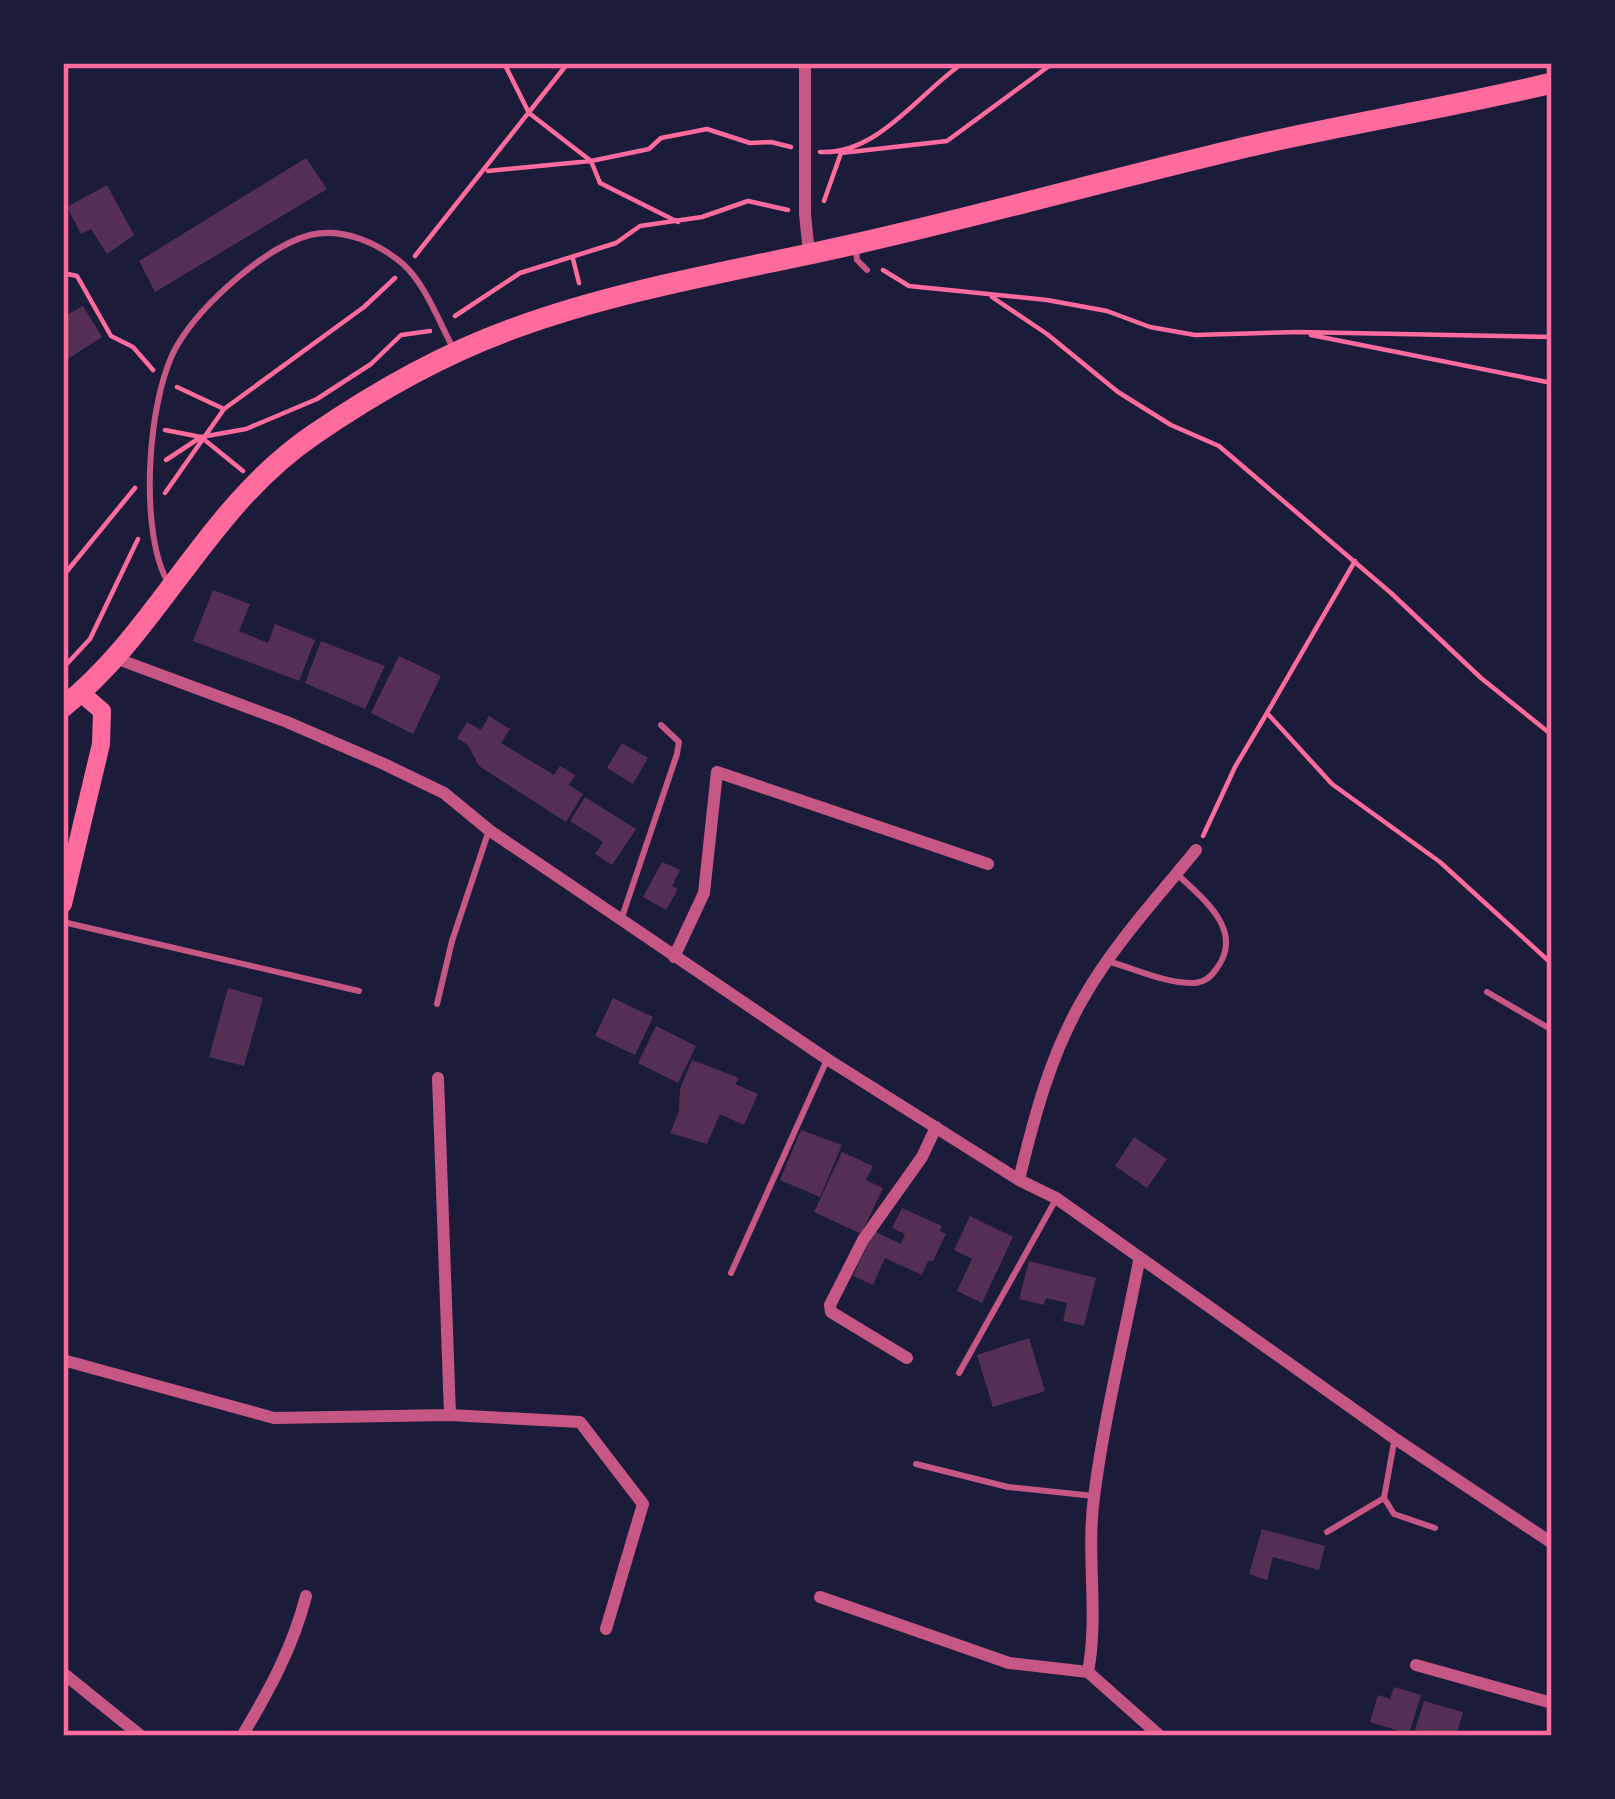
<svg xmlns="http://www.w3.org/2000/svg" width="1615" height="1799" viewBox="0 0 1615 1799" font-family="'PT Sans',sans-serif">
<rect width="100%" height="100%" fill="#1b1b3a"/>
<!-- building -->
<path fill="#542f53" d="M 306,158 L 327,189 L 155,292 L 139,261 Z
M 107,185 L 134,235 L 107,254 L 91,229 L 81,234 L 67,207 Z
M 83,306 L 102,337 L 63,362 L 63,317 Z
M 213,590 L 250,604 L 239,631 L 268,643 L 275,624 L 315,640 L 299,681 L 193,641 Z
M 321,641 L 385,666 L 365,709 L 305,683 Z
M 399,656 L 441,676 L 413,734 L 371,713 Z
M 489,716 L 510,729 L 501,743 L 554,775 L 560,766 L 575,775 L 569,785 L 583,794 L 566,822 L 479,766 L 468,745 L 457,738 L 467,722 L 481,730 Z
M 622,743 L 648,758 L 633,784 L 607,768 Z
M 585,797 L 636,829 L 612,865 L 595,854 L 603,842 L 570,821 Z
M 662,862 L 680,870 L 672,886 L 678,889 L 666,910 L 643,897 Z
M 228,988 L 263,998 L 244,1066 L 209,1057 Z
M 613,998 L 653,1017 L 635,1055 L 595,1036 Z
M 656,1026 L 696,1046 L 678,1083 L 638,1063 Z
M 692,1060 L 739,1078 L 735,1084 L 758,1094 L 744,1125 L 720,1114 L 707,1144 L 670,1133 L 679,1111 L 680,1089 Z
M 801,1130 L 842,1145 L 820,1197 L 780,1180 Z
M 1134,1137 L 1167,1159 L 1147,1188 L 1115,1166 Z
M 842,1152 L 873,1166 L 866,1180 L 883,1188 L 861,1234 L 814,1212 Z
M 902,1208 L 942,1226 L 940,1231 L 946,1234 L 933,1261 L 928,1261 L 922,1275 L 885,1258 L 873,1285 L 853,1276 L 874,1231 L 901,1244 L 905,1234 L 892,1228 Z
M 970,1216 L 1013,1237 L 982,1303 L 957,1291 L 972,1259 L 954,1250 Z
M 1029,1261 L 1096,1278 L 1084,1326 L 1063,1321 L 1067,1303 L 1046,1298 L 1044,1305 L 1019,1299 Z
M 1029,1338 L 1045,1391 L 993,1407 L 977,1355 Z
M 1262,1529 L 1325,1546 L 1319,1570 L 1273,1557 L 1267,1580 L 1249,1574 Z
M 1394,1687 L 1421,1695 L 1409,1734 L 1370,1722 L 1378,1695 L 1390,1699 Z
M 1424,1701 L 1463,1712 L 1456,1736 L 1413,1736 Z"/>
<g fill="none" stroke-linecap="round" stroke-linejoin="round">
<!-- path -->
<path stroke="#ff6b9d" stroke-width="4.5" d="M 504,63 L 529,113 L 591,161 L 600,183 L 678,222
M 820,152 C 878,155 919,93 963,63
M 488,171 L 591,161 L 649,149 L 661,138 L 707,129 L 750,143 L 771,142 L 791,147
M 824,201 L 841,153 L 947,141 L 1053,63
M 415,256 L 568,63
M 573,259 L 579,283
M 883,270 L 909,286 L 1047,300 L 1107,311 L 1150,327 L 1195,335 L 1298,332 L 1552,337
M 63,273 L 77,276 L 111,336 L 133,347 L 153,370
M 992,297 L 1047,334 L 1118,392 L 1171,425 L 1219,446 L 1391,593 L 1481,678 L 1552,735
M 455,316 L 520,273 L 616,243 L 640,226 L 702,217 L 748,201 L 788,210
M 1311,335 L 1552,383
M 177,387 L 224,409
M 165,430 L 201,437 L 243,471
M 166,460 L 201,437 L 246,429 L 317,399 L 371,364 L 401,335 L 430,331
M 165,493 L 224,409 L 364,307 L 395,278
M 1355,561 L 1267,713 L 1332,784 L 1440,862 L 1552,964
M 63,576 L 135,488
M 63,668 L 90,639 L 138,539
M 1203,836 L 1235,767 L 1267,713"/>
<!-- service -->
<path stroke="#c65784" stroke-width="6" d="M 856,248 L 857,260 L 867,270
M 169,584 C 138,534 147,395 178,344 C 202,304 265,247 310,235 C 343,227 378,243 403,264 C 426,285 439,322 454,350
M 622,917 L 677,754 L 679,742 L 661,725
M 63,922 L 359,991
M 1110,962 C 1136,969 1167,984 1194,983 C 1205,982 1211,977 1217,968 C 1245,930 1202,898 1177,874
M 1487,992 L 1552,1030
M 437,1004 L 452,941 L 488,833
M 731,1273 L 826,1062
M 959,1373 L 1055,1201
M 1394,1442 L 1384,1498 L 1394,1514 L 1435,1528
M 916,1464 L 1008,1487 L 1094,1496
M 1327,1532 L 1384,1498"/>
<!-- minor -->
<path stroke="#c65784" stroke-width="12" d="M 805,63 L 805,214 L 809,253
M 115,658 L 287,722 L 384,764 L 444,793 L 489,830 L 827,1059 L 1019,1180 L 1056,1198 L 1394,1438 L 1552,1543
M 674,957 L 704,893 L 717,772 L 988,864
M 438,1078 L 450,1415
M 1019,1180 C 1034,1117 1051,1053 1084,997 C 1114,944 1158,897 1196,850
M 1139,1261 C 1124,1339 1104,1418 1094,1497 C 1086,1555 1099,1614 1088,1672 L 1160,1736
M 907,1358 L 831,1312 L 830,1305 L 863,1240 L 922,1157 L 936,1127
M 63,1360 L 274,1418 L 450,1415 L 580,1422 L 643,1504 L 606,1629
M 820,1597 L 1009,1663 L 1088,1672
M 1416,1665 L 1552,1703
M 63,1673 L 141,1736
M 242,1736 C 269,1691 293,1647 306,1596"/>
<!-- secondary -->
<path stroke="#ff6b9d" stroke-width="18" d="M 63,904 L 101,744 L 102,711 L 81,693"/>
<!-- primary -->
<path stroke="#ff6b9d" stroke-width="21" d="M 63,707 C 160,630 205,509 313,435 C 374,393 443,354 512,329 C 623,288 741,270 855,244 C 988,214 1118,177 1251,146 C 1351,123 1452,107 1552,83"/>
</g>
<!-- border -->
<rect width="1615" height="1799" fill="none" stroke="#1b1b3a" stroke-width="132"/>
<rect x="66" y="66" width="1483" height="1667" fill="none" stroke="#ff6b9d" stroke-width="4.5"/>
</svg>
